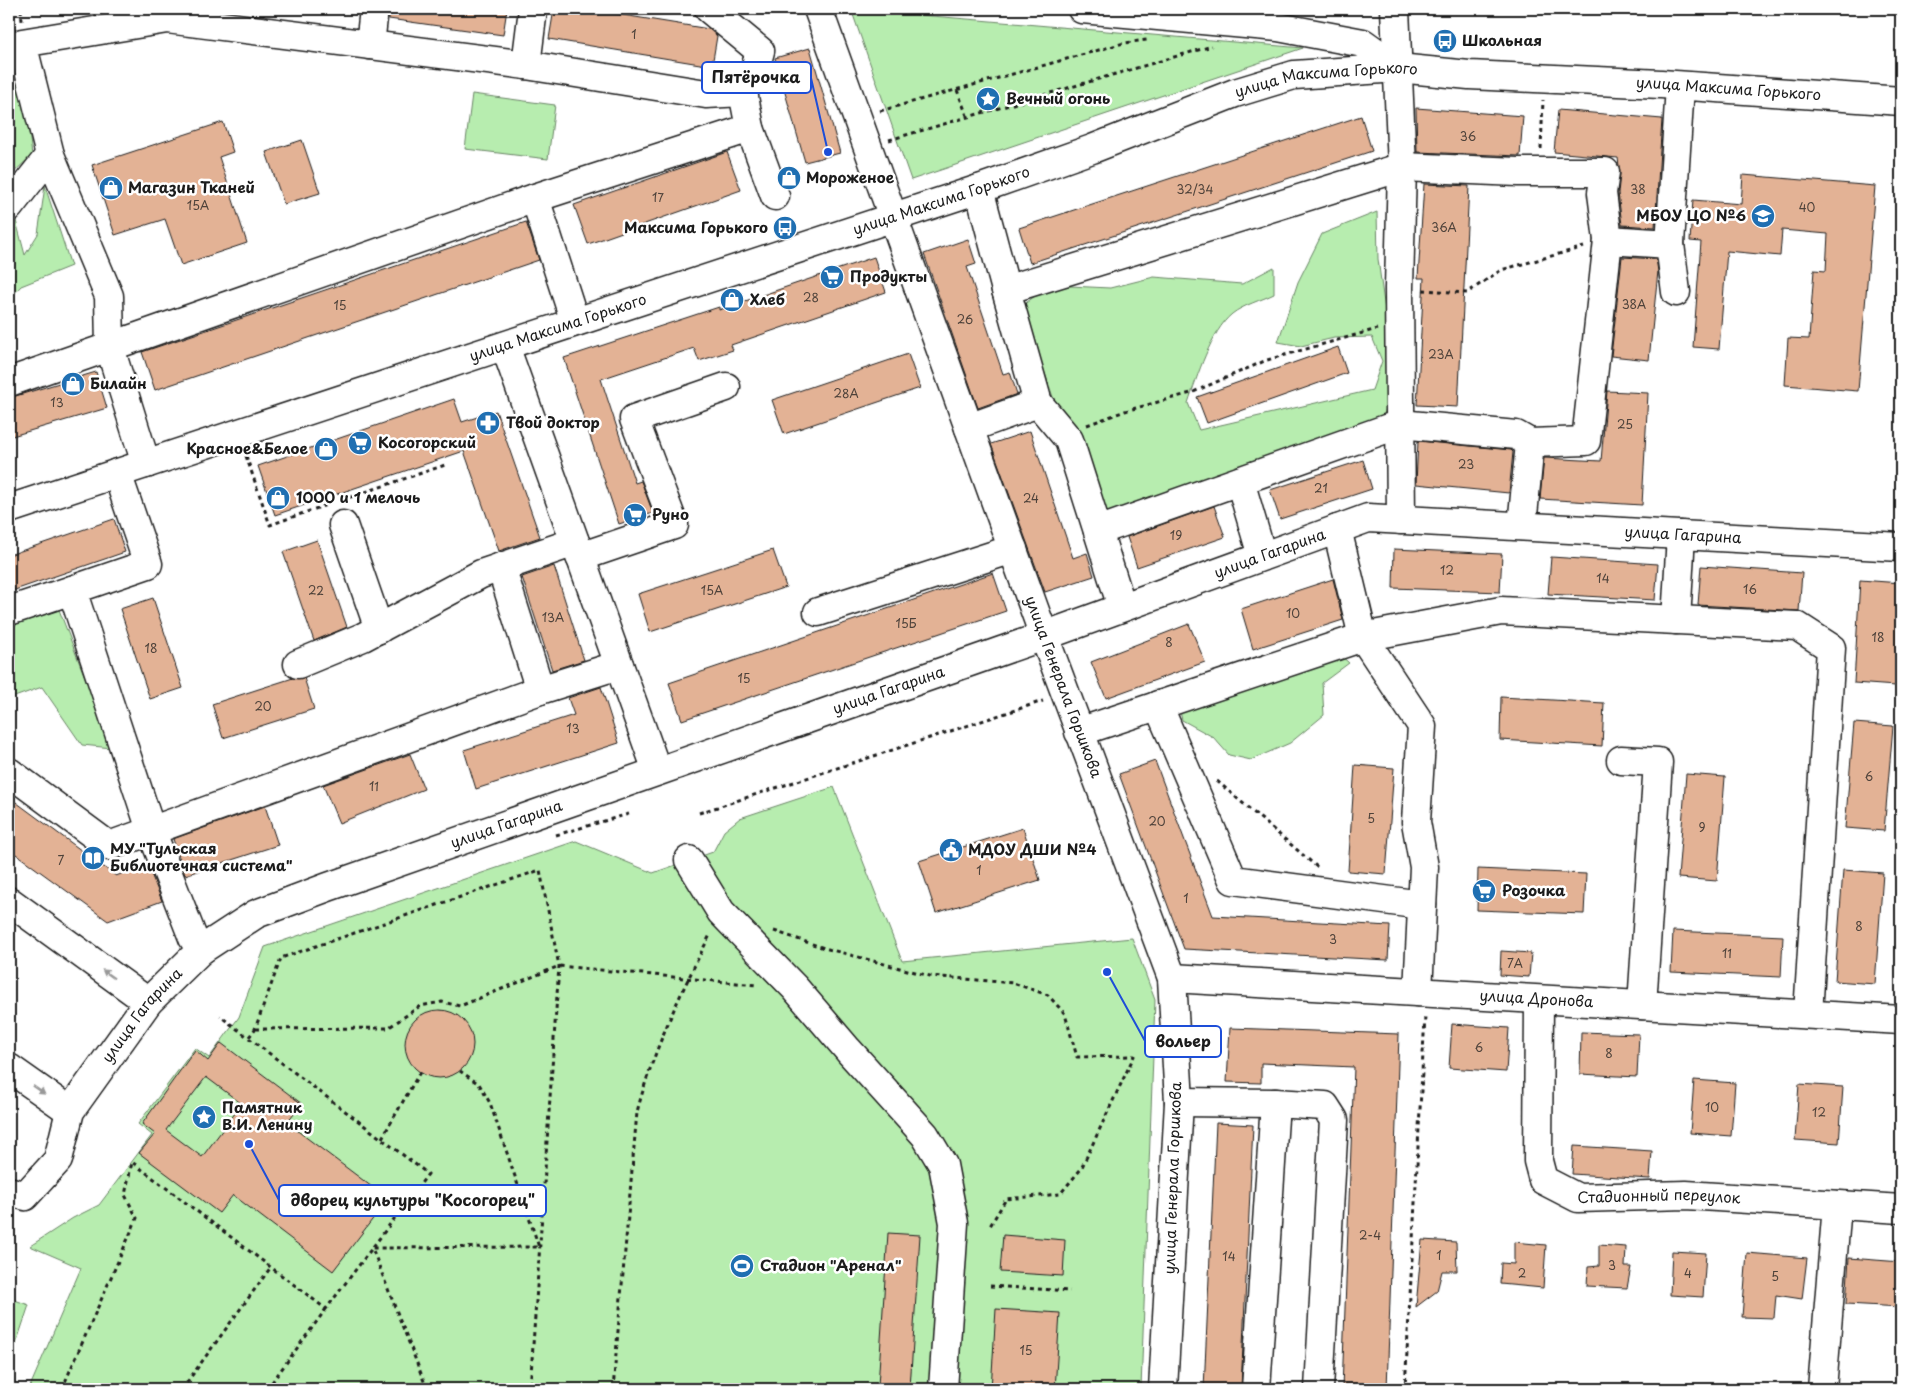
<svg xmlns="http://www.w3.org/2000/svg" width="1910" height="1398" viewBox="0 0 1910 1398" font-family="'Playpen Sans',sans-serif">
<rect width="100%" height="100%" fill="#fff"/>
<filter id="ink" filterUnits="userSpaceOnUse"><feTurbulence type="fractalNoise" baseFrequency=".02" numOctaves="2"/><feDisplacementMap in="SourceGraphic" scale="10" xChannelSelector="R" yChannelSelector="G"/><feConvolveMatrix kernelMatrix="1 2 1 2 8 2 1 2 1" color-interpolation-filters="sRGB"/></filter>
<g filter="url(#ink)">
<!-- green -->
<path fill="#b7edaf" stroke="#6a8466" d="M 851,9 L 1303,48 L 911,180 Z
M 9,83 L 23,85 L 32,155 L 9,177 Z
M 472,94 L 555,105 L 548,159 L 465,149 Z
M 45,186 L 71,266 L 21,286 L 9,299 L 9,219 L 14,213 L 25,255 L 38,234 Z
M 1377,212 L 1378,259 L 1394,377 L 1381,426 L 1104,521 L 1054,400 L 1022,306 L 1049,285 L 1110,288 L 1154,277 L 1242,284 L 1274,267 L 1274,294 C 1262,300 1243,305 1232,314 C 1211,331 1197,377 1188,403 L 1199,430 L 1372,390 L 1382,361 L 1372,337 L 1334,338 L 1301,346 L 1278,342 L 1298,282 L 1322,234 Z
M 58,607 L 112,748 L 82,745 L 42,687 L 9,699 L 9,624 Z
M 1338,653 L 1349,663 L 1322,683 L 1324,715 L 1290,743 L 1251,760 L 1229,755 L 1213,737 L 1182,720 L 1178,703 Z
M 834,787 L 902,961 L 1132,938 L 1155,1000 L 1141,1389 L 29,1389 L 81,1268 L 30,1246 L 73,1218 L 99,1205 L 152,1135 L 138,1124 L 195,1048 L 209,1058 L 239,1017 L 265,947 L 576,841 L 653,873 L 713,852 L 724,831 L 740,818 Z
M 9,1298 L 29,1305 L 9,1365 Z"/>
<!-- building -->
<path fill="#e3b295" stroke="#1c1c1c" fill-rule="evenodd" d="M 389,9 L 507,9 L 503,35 L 389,19 Z
M 554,9 L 586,9 L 709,29 L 717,36 L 712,66 L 549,39 Z
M 810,48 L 840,153 L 805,162 L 775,58 Z
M 1416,108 L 1523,116 L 1520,156 L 1417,152 Z
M 1558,110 L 1662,119 L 1655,227 L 1622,225 L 1618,193 L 1620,174 L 1618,158 L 1554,152 Z
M 1361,116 L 1372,151 L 1030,263 L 1019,228 Z
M 223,122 L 233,152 L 219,157 L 247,243 L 181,265 L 165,219 L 115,235 L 92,165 Z
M 302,140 L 320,193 L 284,204 L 266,152 Z
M 727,152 L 741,190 L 588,244 L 574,205 Z
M 1743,175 L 1875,186 L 1858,391 L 1785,385 L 1788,338 L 1809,339 L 1814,270 L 1826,271 L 1828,234 L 1782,230 L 1780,256 L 1727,251 L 1719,349 L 1693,347 L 1701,242 L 1690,241 L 1693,200 L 1741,204 Z
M 1424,184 L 1469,186 L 1458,407 L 1417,405 L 1424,278 L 1418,278 Z
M 526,222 L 539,260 L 155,390 L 142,352 Z
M 968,239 L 976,264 L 967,267 L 1003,374 L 1010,372 L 1017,394 L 978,408 L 924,254 Z
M 874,257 L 886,292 L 731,345 L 733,350 L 699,361 L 694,348 L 601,379 L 635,483 L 641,481 L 653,513 L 619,524 L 564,358 L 719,307 L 719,310 Z
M 1622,257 L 1656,259 L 1658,271 L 1649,360 L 1611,356 Z
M 1338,347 L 1347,373 L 1207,423 L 1197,397 Z
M 908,354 L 920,388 L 784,434 L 772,400 Z
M 96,372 L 107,408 L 9,437 L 9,398 Z
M 1607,391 L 1648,393 L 1642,505 L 1540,499 L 1544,458 L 1601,461 Z
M 454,399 L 462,422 L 496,411 L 540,537 L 499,551 L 464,451 L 275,515 L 258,466 Z
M 1030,431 L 1073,558 L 1087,553 L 1094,576 L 1045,592 L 991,444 Z
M 1418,441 L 1511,450 L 1513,452 L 1509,493 L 1416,484 Z
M 1363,460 L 1372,489 L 1280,519 L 1270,490 Z
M 1214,506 L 1225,537 L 1137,567 L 1127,537 Z
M 114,519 L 125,552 L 9,592 L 9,555 Z
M 317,540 L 347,627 L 314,641 L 283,552 Z
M 1394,549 L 1502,554 L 1500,592 L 1393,588 Z
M 773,550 L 786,587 L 650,632 L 638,594 Z
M 1551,557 L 1658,564 L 1655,600 L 1548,594 Z
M 554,566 L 584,660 L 552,670 L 522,577 Z
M 1701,566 L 1802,573 L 1799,611 L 1698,605 Z
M 993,573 L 1006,611 L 682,720 L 669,683 Z
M 1333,579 L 1343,620 L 1253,649 L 1241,609 Z
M 1860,580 L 1901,583 L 1896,686 L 1854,683 Z
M 153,598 L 183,688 L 150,699 L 120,609 Z
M 1189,624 L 1205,662 L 1106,698 L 1091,662 Z
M 293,678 L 304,678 L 314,709 L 223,738 L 212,704 Z
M 601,687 L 619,743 L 476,789 L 464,750 L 574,715 L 568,698 Z
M 1501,697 L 1604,703 L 1602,746 L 1500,740 Z
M 1854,723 L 1893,726 L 1884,831 L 1845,828 Z
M 410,754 L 424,789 L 339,823 L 323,785 Z
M 1155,761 L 1213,916 L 1390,926 L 1388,960 L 1184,949 L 1119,774 Z
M 1355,765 L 1394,768 L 1386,874 L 1348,871 Z
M 1686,774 L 1725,777 L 1717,881 L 1678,878 Z
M 9,797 L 116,876 L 147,864 L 162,901 L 108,921 L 9,849 Z
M 265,806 L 278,845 L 185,875 L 173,839 Z
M 1023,828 L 1040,880 L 936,913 L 919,861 Z
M 1478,869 L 1586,874 L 1584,914 L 1477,910 Z
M 1843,870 L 1883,873 L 1875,984 L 1835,981 Z
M 1673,931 L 1783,936 L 1781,977 L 1671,972 Z
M 1501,951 L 1531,953 L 1529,977 L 1500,975 Z
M405 1044a34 34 0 1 1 68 0a34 34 0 1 1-68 0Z
M 1452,1024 L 1509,1028 L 1506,1072 L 1449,1068 Z
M 1230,1028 L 1399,1034 L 1387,1389 L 1342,1389 L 1354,1067 L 1261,1063 L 1261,1083 L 1227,1082 Z
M 1581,1032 L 1639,1034 L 1637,1077 L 1580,1074 Z
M 221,1043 L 302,1104 L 287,1123 L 388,1199 L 333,1271 L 233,1195 L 219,1213 L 139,1153 L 155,1134 L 142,1124 L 195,1050 L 208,1061 ZM 206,1077 L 242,1104 L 202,1157 L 166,1130 Z
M 1694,1080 L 1735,1083 L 1731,1136 L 1690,1133 Z
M 1799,1084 L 1843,1087 L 1839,1143 L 1795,1140 Z
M 1216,1123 L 1253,1125 L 1241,1389 L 1204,1389 Z
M 1574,1146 L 1652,1151 L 1650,1179 L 1572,1174 Z
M 888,1233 L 920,1235 L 910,1388 L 878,1386 Z
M 1003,1235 L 1065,1240 L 1063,1276 L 1000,1272 Z
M 1422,1240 L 1456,1242 L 1457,1271 L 1442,1271 L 1437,1291 L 1416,1307 Z
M 1514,1242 L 1546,1245 L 1543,1288 L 1500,1284 L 1501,1263 L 1514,1264 Z
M 1599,1245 L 1626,1247 L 1625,1267 L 1631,1267 L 1627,1288 L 1587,1286 L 1588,1267 L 1599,1266 Z
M 1672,1251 L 1706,1253 L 1703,1297 L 1670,1295 Z
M 1747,1253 L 1807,1258 L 1802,1299 L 1776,1295 L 1774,1318 L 1742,1317 Z
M 1849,1258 L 1901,1262 L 1901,1307 L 1846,1304 Z
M 996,1309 L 1060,1313 L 1055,1389 L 991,1389 Z"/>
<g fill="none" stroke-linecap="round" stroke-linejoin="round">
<!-- minor casing -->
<g stroke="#1c1c1c" stroke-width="31">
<g id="minor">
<path d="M 709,9 L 760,51 L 754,73 L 743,92 L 750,128 L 775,196"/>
<path id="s1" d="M 818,9 L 1044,636 L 1172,978 L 1179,1102 L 1163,1389"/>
<path d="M 1082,9 L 1278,27 L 1363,43 L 1398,68"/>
<path d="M 1395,9 L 1402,167 L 1399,288 L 1401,520"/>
<path d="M 370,45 L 374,9"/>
<path d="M 526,65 L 533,9"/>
<path d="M 979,189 L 1006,290 L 1402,167 L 1518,172 L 1605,172 L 1602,193 L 1608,240 L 1586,441 L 1530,443 L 1522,526"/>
<path d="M 535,198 L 575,322"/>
<path d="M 9,207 L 50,155"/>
<path d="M 1608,240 L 1670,244 L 1680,86"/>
<path d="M 1670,244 L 1676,292"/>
<path d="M 505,346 L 657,771"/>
<path d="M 9,382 L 535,198 L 750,128"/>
<path d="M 1038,403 L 1069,440 L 1122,607"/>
<path d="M 969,428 L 1038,403 L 1006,290"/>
<path d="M 146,464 L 110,348 L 109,296 L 50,155 L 22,43 L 167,19 L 526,65 L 706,94 L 743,92"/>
<path d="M 1240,481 L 1262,556"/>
<path id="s2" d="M 9,509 L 979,189 L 1092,149 L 1235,93 L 1294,75 L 1398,68 L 1469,75 L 1661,84 L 1901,101"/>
<path d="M 343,525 L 379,629"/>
<path d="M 1337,529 L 1363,637 L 1422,726 L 1416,822 L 1424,867 L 1418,992"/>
<path d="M 1098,531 L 1400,424 L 1516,435 L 1530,443"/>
<path d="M 580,557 L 674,525 L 634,419 L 726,387"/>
<path d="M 501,567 L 540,690 L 619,665"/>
<path d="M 72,590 L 148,564 L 117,473"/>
<path d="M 9,611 L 72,590 L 151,830 L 193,938 L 201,950"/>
<path d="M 818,612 L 1013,549"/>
<path d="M 1676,620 L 1681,535"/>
<path d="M 298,664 L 363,637 L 481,574 L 575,542"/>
<path d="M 1158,705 L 1233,880 L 1422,905"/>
<path d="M 1079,732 L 1363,637 L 1501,611 L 1797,626 L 1831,648 L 1808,1014"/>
<path d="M 1621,760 L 1658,762 L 1642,1005"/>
<path d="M 9,772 L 109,846 L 540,690"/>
<path d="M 689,860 L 721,912 L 795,988 L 848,1050 L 925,1135 L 943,1165 L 954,1223 L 943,1389"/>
<path d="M 9,901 L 148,1002"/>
<path id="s3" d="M 1172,978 L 1901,1020"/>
<path id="s4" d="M 1539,1000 L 1538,1161 L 1543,1180 L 1578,1198 L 1686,1195 L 1901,1209"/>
<path d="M 9,1068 L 70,1111"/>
<path d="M 1179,1102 L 1275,1103"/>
<path id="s5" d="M 9,1191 L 25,1196 L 58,1160 L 70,1111 L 148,1002 L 201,950 L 256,914 L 328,887 L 1044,636 L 1368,518 L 1901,547"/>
<path d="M 1256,1389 L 1275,1103 L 1325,1106 L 1334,1120 L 1319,1389"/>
<path d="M 1822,1389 L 1837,1205"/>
</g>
</g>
<!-- path -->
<path stroke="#1c1c1c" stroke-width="3" stroke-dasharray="4 4" stroke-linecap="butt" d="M 21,9 L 22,21
M 957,90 L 968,118
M 880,111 L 1124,43 L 1147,40
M 889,140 L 1212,46
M 1541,149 L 1543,100
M 1423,290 L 1467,293 L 1501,270 L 1584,247
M 1087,425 L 1125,411 L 1191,393 L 1267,360 L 1377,329
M 246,456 L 270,525 L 329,504
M 342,500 L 448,464
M 1217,781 L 1317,867
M 699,813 L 1043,701
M 556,835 L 632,813
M 774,931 L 824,948 L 930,976 L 1013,983 L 1048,995 L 1065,1014 L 1077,1057 L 1134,1056 L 1081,1169 L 1060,1194 L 1006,1199 L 990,1226
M 255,1029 L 388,1028 L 420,1006 L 442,1002 L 460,1006 L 559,966 L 757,985
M 249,1037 L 255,1029 L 281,958 L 540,870 L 559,966 L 530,1389
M 382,1138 L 420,1072
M 990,1286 L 1070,1291
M 62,1389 L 137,1218 L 125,1195 L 132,1162 L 326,1309 L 428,1174 L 220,1016
M 182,1389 L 271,1267
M 267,1389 L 326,1309
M 427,1389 L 372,1248 L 539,1247 L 490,1103 L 479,1084 L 460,1071
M 613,1389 L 637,1112 C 653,1050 681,992 710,935
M 1405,1389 L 1425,1016"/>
<!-- minor -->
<use href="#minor" stroke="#fff" stroke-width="28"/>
</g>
<!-- one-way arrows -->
<defs><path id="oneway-solid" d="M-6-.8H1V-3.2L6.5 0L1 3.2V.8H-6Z" transform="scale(1.25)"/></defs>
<g fill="#999">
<use href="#oneway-solid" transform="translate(108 974) rotate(-144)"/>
<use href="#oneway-solid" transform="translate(39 1090) rotate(35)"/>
</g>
</g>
<!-- icons -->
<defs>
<g id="bus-disc" transform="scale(1.25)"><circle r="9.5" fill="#1f6fb2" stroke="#fff"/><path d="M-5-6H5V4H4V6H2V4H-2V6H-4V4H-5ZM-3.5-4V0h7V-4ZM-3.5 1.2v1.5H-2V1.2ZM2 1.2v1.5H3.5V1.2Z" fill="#fff"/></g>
<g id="sight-disc" transform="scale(1.25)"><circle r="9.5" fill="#1f6fb2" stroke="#fff"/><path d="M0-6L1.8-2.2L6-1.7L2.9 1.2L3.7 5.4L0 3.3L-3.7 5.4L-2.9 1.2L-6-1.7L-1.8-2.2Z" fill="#fff"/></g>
<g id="shop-disc" transform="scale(1.25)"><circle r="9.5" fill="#1f6fb2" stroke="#fff"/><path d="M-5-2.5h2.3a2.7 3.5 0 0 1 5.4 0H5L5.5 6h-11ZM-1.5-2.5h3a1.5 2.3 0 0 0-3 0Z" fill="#fff"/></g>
<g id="school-disc" transform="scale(1.25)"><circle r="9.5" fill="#1f6fb2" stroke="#fff"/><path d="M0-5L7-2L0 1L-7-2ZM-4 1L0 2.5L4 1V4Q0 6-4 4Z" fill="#fff"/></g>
<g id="supermarket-disc" transform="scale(1.25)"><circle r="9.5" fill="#1f6fb2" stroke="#fff"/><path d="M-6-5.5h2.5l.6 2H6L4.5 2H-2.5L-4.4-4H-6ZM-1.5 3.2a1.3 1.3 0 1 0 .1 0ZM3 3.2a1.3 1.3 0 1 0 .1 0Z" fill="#fff"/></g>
<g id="pharmacy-disc" transform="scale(1.25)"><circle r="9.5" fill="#1f6fb2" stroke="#fff"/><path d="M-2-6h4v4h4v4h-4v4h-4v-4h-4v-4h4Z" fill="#fff"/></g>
<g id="civic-disc" transform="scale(1.25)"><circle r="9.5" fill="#1f6fb2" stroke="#fff"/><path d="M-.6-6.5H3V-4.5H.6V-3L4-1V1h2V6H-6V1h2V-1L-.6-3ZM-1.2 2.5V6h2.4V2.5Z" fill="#fff"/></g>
<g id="library-disc" transform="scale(1.25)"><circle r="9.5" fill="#1f6fb2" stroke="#fff"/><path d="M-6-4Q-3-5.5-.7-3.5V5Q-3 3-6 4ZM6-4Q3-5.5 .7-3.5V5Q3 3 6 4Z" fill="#fff"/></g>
<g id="stadium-disc" transform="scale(1.25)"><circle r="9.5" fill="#1f6fb2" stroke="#fff"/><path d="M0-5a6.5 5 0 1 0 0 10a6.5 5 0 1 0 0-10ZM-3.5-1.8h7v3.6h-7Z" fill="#fff"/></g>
</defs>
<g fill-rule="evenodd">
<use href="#bus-disc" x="1445" y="41"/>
<use href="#sight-disc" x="988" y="99"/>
<use href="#shop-disc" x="789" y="178"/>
<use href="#shop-disc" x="111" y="188"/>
<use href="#school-disc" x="1763" y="216"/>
<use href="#bus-disc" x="785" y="228"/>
<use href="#supermarket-disc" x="832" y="277"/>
<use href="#shop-disc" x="732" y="300"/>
<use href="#shop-disc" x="73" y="384"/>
<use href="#pharmacy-disc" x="488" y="423"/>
<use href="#supermarket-disc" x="360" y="443"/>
<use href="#shop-disc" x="326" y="449"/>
<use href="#shop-disc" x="278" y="498"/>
<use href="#supermarket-disc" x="635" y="515"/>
<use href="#civic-disc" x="951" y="850"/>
<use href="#library-disc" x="93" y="858"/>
<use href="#supermarket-disc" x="1484" y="891"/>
<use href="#sight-disc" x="204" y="1117"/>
<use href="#stadium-disc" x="742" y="1266"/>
</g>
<g text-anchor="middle" stroke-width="5" stroke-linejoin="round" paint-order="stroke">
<!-- number labels -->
<g font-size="12" fill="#4e423a">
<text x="634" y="39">1</text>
<text x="1468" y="141">36</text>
<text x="1195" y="194">32/34</text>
<text x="1638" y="194">38</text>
<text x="658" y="202">17</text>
<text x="198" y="210">15А</text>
<text x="1807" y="212">40</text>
<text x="1444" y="232">36А</text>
<text x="811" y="302">28</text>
<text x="1634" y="309">38А</text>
<text x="340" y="310">15</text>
<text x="965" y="324">26</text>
<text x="1441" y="359">23А</text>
<text x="846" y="398">28А</text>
<text x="57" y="407">13</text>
<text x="1625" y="429">25</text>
<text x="1466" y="469">23</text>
<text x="1321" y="493">21</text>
<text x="1031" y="503">24</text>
<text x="1176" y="540">19</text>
<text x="1447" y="575">12</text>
<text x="1603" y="583">14</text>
<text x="1750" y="594">16</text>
<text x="316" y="595">22</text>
<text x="712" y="595">15А</text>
<text x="1293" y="618">10</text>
<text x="553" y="622">13А</text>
<text x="906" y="628">15Б</text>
<text x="1878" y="642">18</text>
<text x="1169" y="647">8</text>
<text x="151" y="653">18</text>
<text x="744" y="683">15</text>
<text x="263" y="711">20</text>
<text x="573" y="733">13</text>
<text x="1869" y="781">6</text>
<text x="374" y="791">11</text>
<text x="1371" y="823">5</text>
<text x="1157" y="826">20</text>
<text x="1702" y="832">9</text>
<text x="61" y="865">7</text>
<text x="979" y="875">1</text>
<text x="1186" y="903">1</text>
<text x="1859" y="931">8</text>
<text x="1333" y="944">3</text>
<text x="1727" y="958">11</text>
<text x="1515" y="968">7А</text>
<text x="1479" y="1052">6</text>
<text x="1609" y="1058">8</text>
<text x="1712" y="1112">10</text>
<text x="1819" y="1117">12</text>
<text x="1370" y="1240">2-4</text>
<text x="1439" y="1260">1</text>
<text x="1229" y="1261">14</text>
<text x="1612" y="1270">3</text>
<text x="1522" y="1278">2</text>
<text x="1688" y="1278">4</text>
<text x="1775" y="1281">5</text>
<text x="1026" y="1355">15</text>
</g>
<!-- poi labels -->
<g font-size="15" font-weight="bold" fill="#1c1c1c" stroke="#fff" text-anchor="start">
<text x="1462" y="46">Школьная</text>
<text x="1006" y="104">Вечный огонь</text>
<text x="806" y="183">Мороженое</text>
<text x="128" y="193">Магазин Тканей</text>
<text x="1746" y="221" text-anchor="end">МБОУ ЦО №6</text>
<text x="768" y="233" text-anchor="end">Максима Горького</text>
<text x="850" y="282">Продукты</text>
<text x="750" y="305">Хлеб</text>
<text x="90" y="389">Билайн</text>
<text x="506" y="428">Твой доктор</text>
<text x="378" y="448">Косогорский</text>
<text x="308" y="454" text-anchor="end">Красное&amp;Белое</text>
<text x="296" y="503">1000 и 1 мелочь</text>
<text x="652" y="520">Руно</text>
<text x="110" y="854">МУ "Тульская<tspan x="110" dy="17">Библиотечная система"</tspan></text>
<text x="968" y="855">МДОУ ДШИ №4</text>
<text x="1502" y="896">Розочка</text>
<text x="222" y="1113">Памятник<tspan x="222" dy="17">В.И. Ленину</tspan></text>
<text x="760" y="1271">Стадион "Аренал"</text>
</g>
<!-- street labels -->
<g font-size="15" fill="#1c1c1c" stroke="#fff">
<text dy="5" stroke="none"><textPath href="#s2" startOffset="1388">улица Максима Горького</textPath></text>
<text dy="5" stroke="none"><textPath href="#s2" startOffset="1792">улица Максима Горького</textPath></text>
<text dy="5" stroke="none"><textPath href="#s2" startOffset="982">улица Максима Горького</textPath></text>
<text dy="5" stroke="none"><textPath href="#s2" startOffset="578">улица Максима Горького</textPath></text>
<text dy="5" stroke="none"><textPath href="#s5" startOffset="1886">улица Гагарина</textPath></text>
<text dy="5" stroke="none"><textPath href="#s5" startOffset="1466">улица Гагарина</textPath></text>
<text dy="5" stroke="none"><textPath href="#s1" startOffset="721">улица Генерала Горшкова</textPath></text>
<text dy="5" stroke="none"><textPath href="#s5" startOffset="1061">улица Гагарина</textPath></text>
<text dy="5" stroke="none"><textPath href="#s5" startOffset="656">улица Гагарина</textPath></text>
<text dy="5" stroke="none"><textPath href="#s3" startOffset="365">улица Дронова</textPath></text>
<text dy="5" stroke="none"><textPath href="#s5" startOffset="236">улица Гагарина</textPath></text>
<text transform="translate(1173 1178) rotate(-88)" y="5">улица Генерала Горшкова</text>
<text dy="5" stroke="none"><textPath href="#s4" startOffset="301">Стадионный переулок</textPath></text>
</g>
</g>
<!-- callouts -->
<path fill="none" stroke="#1d4ed8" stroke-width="2" d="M828 152L811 78M1107 972L1145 1041M249 1144L279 1200"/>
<g fill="#1d4ed8" stroke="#fff" stroke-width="2">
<circle cx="828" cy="152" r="5"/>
<circle cx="1107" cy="972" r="5"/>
<circle cx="249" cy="1144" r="5"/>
</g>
<g fill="#fff" stroke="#1d4ed8" stroke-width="2">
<rect x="702" y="62" width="109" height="31" rx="5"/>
<rect x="1145" y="1026" width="76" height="31" rx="5"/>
<rect x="279" y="1185" width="267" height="31" rx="5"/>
</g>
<g font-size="16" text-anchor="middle" font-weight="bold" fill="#1c1c1c">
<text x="756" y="83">Пятёрочка</text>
<text x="1183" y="1047">вольер</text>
<text x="413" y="1206">дворец культуры "Косогорец"</text>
</g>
<!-- margin -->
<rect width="1910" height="1398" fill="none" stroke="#fff" stroke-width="30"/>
<rect x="15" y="15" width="1880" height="1368" fill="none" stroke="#1c1c1c" stroke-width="2" filter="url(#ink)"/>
</svg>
